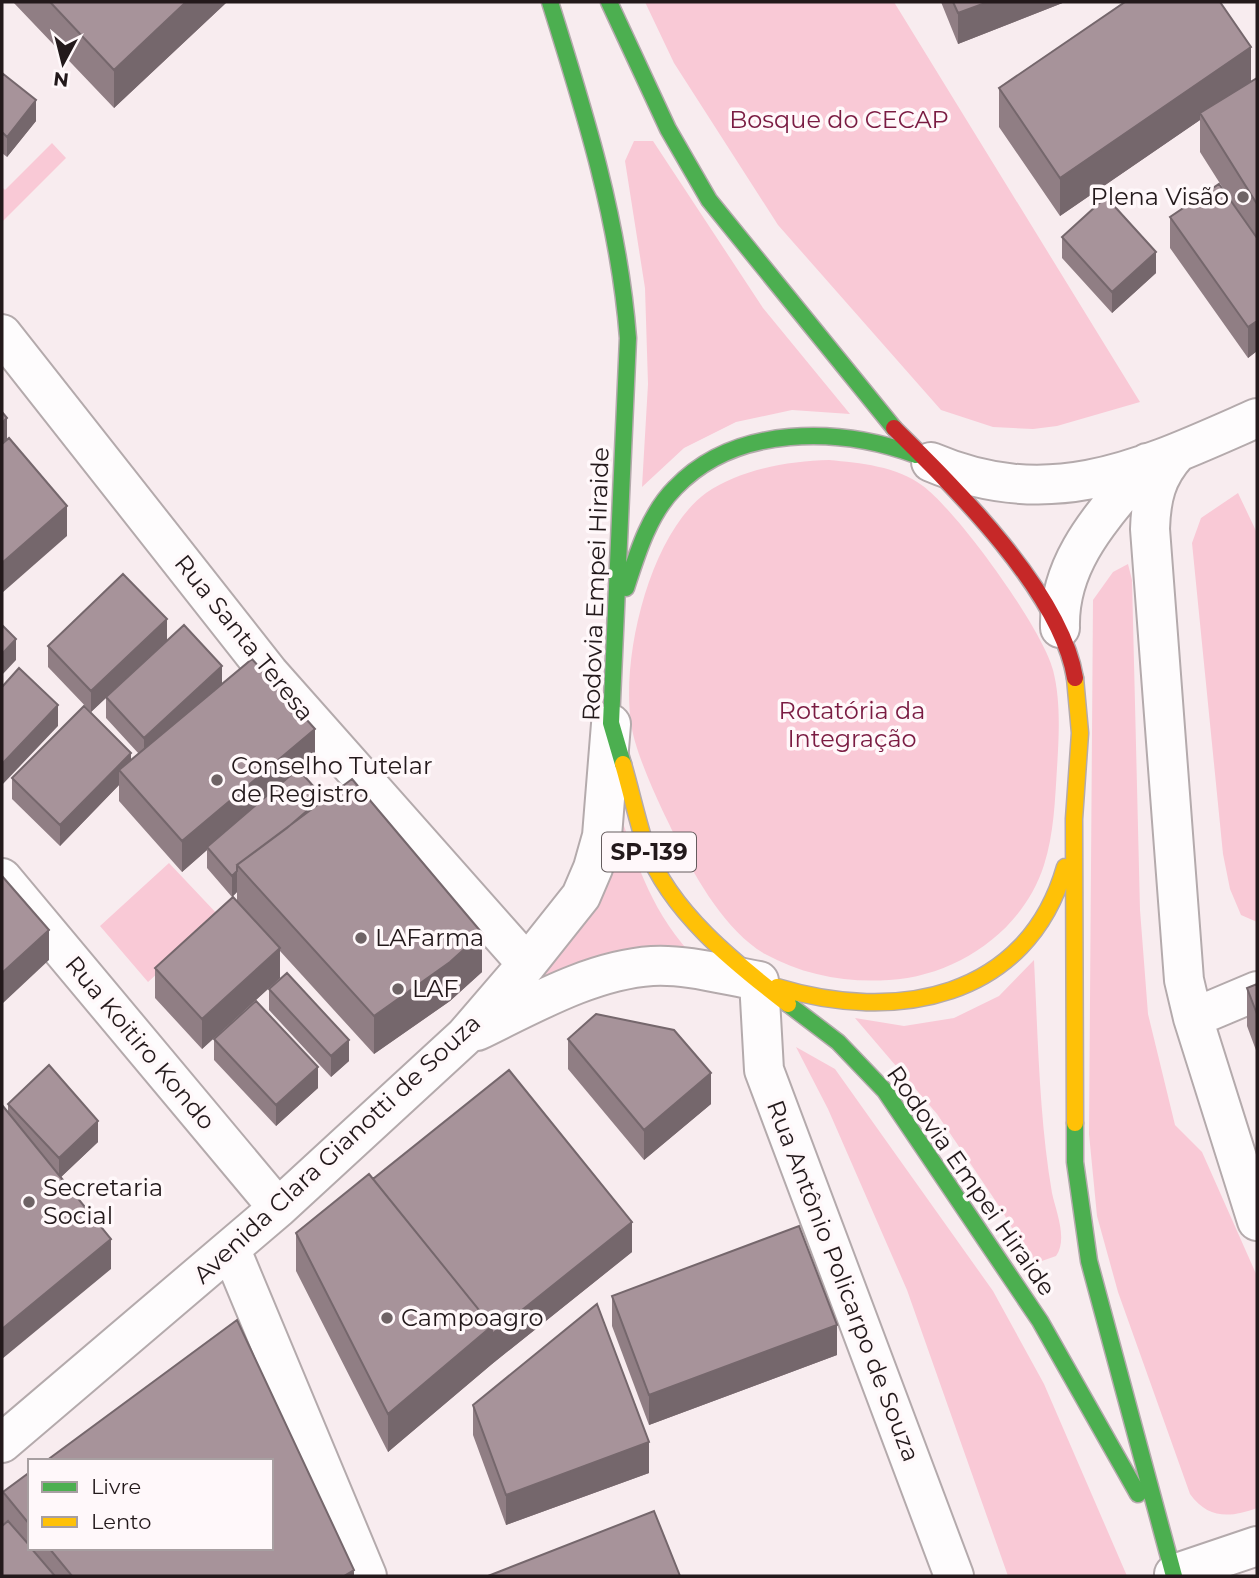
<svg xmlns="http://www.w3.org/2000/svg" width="1259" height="1578" viewBox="0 0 1259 1578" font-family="Montserrat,sans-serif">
<rect width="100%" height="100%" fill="#f8ecef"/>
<!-- green -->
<path fill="#f9c9d6" d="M 645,2 L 894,2 L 1140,402 L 1057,426 L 1033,429 L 993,427 L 941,410 L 778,225 L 674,63 Z
M 634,141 L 653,141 L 763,308 L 850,414 L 792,410 L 736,422 L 684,448 L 642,487 L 648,384 L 645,288 L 625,161 Z
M 52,143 L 66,158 L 2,222 L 2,187 L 5,190 Z
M 829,460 C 860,463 897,466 923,486 C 958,512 1042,628 1053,670 C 1061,701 1059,736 1057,768 C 1055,800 1054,834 1044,865 C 1023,931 957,976 889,980 C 846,983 803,975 765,954 C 727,932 697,881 678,842 C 663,812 635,755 631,723 C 621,656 650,534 706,493 C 740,469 789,461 829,460 Z
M 1238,493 L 1257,533 L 1257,922 L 1241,915 L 1230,889 L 1223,854 L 1192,543 L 1201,518 Z
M 1128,564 L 1132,580 L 1140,910 L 1148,1014 L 1175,1125 L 1202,1152 L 1257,1276 L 1257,1508 C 1230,1518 1208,1519 1190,1494 L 1118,1292 L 1097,1216 L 1089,1134 L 1093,600 L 1113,572 Z
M 615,800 C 636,859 647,904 690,953 L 537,995 L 537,965 Z
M 169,863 L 220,917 L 148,982 L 100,926 Z
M 1034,960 C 1038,1037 1039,1117 1052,1193 C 1056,1212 1068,1239 1056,1256 L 1039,1262 L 1028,1256 L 1001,1209 L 937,1114 L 855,1018 L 904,1026 L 954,1018 L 999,996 Z
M 796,1047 L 835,1069 L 993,1291 L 1044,1384 L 1127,1576 L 1008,1576 L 907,1290 L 828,1109 Z"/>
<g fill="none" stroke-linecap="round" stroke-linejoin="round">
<!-- street casing -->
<g stroke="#b4aaac" stroke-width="42">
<path id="street" d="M 2,334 L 269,673 L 527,964
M 1177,453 C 1156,476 1151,498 1150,529 L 1184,980 L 1193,1018 L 1257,1221
M 931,462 C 1053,514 1145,467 1257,418
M 1060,628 C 1058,559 1106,513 1147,463
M 2,878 L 278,1208
M 1193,1018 L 1257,991
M 477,1031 C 531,1005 591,970 652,966 C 687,964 724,975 759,981 L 764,1070 L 954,1576
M 231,1250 L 367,1576
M 2,1443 L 278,1208 L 465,1036 L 527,964 L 581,896 L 593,868 L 602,836 L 611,724
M 1174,1574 L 1257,1546"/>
</g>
<!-- fast casing -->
<g stroke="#b4aaac" stroke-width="19">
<path id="fast" d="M 550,2 C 585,113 619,221 628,338 L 611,723 L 623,764
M 609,2 L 668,129 L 709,200 L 894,428
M 626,588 C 637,554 649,514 675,488 C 736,424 840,427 916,455
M 788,1004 L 838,1042 L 885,1091 L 1040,1321 L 1138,1494
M 1075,1123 L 1075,1162 L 1089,1261 L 1174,1576"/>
</g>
<!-- slow casing -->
<g stroke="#b4aaac" stroke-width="19">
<path id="slow" d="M 623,764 C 631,791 637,820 646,847 C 670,912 735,963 788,1004
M 777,987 C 895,1023 1027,1000 1065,867
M 1075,1123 L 1074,819 L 1080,733 L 1075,678"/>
</g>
<!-- jam casing -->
<g stroke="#b4aaac" stroke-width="19">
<path id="jam" d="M 894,428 C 955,488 1061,592 1075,678"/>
</g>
<!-- street -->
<use href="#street" stroke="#fefcfd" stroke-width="38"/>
<!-- fast -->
<use href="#fast" stroke="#4caf50" stroke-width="16"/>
<!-- slow -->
<use href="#slow" stroke="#ffc107" stroke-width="16"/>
<!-- jam -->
<use href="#jam" stroke="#c62828" stroke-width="16"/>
</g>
<!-- wall -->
<path fill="#907e84" d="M 13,2 L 227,2 L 114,108 Z
M 941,2 L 1065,2 L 958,44 Z
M 2,73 L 36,121 L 7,157 L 2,153 Z
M 1257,78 L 1257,351 L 1248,358 L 1170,248 L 1170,217 L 1233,204 L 1200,152 L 1200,120 L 1060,216 L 999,127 L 999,88 L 1251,82 Z
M 1062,237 L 1156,273 L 1112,313 L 1062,258 Z
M 167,640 L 315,759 L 301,771 L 323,801 L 482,972 L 450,1001 L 374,1054 L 280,951 L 280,978 L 202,1049 L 155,998 L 155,968 L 237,901 L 237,892 L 232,897 L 207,868 L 207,850 L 182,872 L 119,801 L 119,785 L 60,846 L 12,799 L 12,778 L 131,761 L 139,754 L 106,718 L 106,698 L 91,712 L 48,667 L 48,646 Z
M 1257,984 L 1257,1053 L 1247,1026 L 1247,988 Z
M 269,989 L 349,1061 L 331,1077 L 269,1010 Z
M 214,1039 L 318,1088 L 276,1126 L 214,1060 Z
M 568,1039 L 711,1104 L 644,1160 L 568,1069 Z
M 8,1104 L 98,1142 L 61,1177 L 111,1269 L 8,1113 Z
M 373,1179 L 632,1252 L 492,1364 L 388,1452 L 296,1271 L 296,1233 Z
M 612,1296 L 837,1355 L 649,1425 L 612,1326 Z
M 473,1405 L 649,1473 L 506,1525 L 473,1435 Z
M 30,1472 L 30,1548 L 271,1548 L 354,1576 L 2,1576 L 3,1492 Z"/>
<!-- shaded-wall -->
<path fill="#75676c" d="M 186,2 L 227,2 L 114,108 L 114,70 Z
M 988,2 L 1065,2 L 958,44 L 958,13 Z
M 1251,47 L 1251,85 L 1200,113 L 1200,120 L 1060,216 L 1060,178 Z
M 36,100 L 36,121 L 7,157 L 7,137 Z
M 1156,252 L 1156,273 L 1112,313 L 1112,292 Z
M 1257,321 L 1257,351 L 1248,358 L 1248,327 Z
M 7,418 L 7,448 L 2,453 L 2,423 Z
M 67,506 L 67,536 L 2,593 L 2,563 Z
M 167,619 L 167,640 L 91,712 L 91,691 Z
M 16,639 L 16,660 L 2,675 L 2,654 Z
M 222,666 L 222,687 L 144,759 L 144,738 Z
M 58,705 L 58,726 L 2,785 L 2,764 Z
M 315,729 L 315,759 L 208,849 L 207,847 L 207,850 L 182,872 L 182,841 Z
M 131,753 L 131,774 L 119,770 L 119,785 L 60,846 L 60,825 Z
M 323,797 L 323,817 L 240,869 Z
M 237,871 L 237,892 L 232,897 L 232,876 Z
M 49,930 L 49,960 L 2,1004 L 2,973 Z
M 482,933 L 482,972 L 450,1001 L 374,1054 L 374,1016 Z
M 280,948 L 280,978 L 202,1049 L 202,1019 Z
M 349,1040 L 349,1061 L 331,1077 L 331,1056 Z
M 318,1067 L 318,1088 L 276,1126 L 276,1105 Z
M 711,1073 L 711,1104 L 644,1160 L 644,1130 Z
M 98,1121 L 98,1142 L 59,1179 L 59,1158 Z
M 632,1222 L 632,1252 L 492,1364 L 388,1452 L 388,1414 L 492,1326 Z
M 111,1239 L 111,1269 L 2,1359 L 2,1329 Z
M 837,1325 L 837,1355 L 649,1425 L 649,1395 Z
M 649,1442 L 649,1473 L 506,1525 L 506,1495 Z
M 354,1570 L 354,1576 L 344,1576 Z"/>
<!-- building -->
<path fill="#a7939a" stroke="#75676c" stroke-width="2" d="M 50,2 L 186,2 L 114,70 Z
M 953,2 L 988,2 L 958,13 Z
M 1125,2 L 1220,2 L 1251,47 L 1060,178 L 999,88 Z
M 2,73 L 36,100 L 7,137 L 2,132 Z
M 1257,78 L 1257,204 L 1200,113 Z
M 1219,184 L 1257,238 L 1257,321 L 1248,327 L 1170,217 Z
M 1106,197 L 1156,252 L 1112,292 L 1062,237 Z
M 2,412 L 7,418 L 2,423 Z
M 9,438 L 67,506 L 2,563 L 2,444 Z
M 123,574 L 167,619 L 91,691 L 48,646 Z
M 2,625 L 16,639 L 2,654 Z
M 184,625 L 222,666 L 144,738 L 106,697 Z
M 252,659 L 315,729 L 182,841 L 119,770 Z
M 19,668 L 58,705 L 2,764 L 2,687 Z
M 84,706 L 131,753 L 60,825 L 12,778 Z
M 298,769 L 323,797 L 287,828 L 237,865 L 237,871 L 232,876 L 207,847 Z
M 352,779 L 482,933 L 450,962 L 374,1016 L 237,865 Z
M 2,876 L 49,930 L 2,973 Z
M 233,897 L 280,948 L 202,1019 L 155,968 Z
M 287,973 L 349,1040 L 331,1056 L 269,989 Z
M 1257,984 L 1257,1014 L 1247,988 Z
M 256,1001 L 318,1067 L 276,1105 L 214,1039 Z
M 596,1014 L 674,1030 L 711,1073 L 644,1130 L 568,1039 Z
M 49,1065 L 98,1121 L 59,1158 L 8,1104 Z
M 509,1070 L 632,1222 L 492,1334 L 492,1326 L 373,1179 Z
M 2,1105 L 111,1239 L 2,1329 Z
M 369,1174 L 492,1326 L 388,1414 L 296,1233 Z
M 799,1226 L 837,1325 L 649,1395 L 612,1296 Z
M 597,1304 L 649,1442 L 506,1495 L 473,1405 Z
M 237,1320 L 354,1570 L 344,1576 L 72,1576 L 49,1548 L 271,1548 L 271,1461 L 46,1461 Z
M 30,1472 L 30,1525 L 3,1492 Z
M 654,1511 L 680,1576 L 488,1576 Z
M 8,1521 L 30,1546 L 30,1548 L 31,1548 L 55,1576 L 2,1576 L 2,1526 Z"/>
<!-- markers -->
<g fill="#6e6365" stroke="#fff8fa" stroke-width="2.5">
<circle cx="1243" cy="197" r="7"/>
<circle cx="217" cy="780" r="7"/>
<circle cx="361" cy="938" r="7"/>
<circle cx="398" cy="989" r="7"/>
<circle cx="29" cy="1202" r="7"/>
<circle cx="387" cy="1318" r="7"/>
</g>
<g text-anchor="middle" stroke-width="7" stroke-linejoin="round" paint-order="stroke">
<!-- shield labels -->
<rect fill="#fff8fa" stroke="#655c5e" stroke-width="2" x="602" y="832.5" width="94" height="39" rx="5"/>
<g font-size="23" font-weight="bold" fill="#23191b">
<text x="649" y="860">SP-139</text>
</g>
<!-- park labels -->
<g font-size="24" fill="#7a1b42" stroke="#fff8fa">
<text x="839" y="128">Bosque do CECAP</text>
<text x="852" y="719">Rotatória da<tspan x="852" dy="28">Integração</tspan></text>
</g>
<!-- poi labels -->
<g font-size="24" fill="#23191b" stroke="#fff8fa" text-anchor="start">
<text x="1229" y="205" text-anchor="end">Plena Visão</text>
<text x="231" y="774">Conselho Tutelar<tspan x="231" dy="28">de Registro</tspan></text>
<text x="375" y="946">LAFarma</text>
<text x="412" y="997">LAF</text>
<text x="43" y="1196">Secretaria<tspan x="43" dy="28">Social</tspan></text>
<text x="401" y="1326">Campoagro</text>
</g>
<!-- street labels -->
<g font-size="24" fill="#23191b" stroke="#fff8fa">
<text transform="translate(596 584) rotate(-88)" y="8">Rodovia Empei Hiraide</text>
<text transform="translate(244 638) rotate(51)" y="8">Rua Santa Teresa</text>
<text transform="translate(140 1043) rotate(50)" y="8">Rua Koitiro Kondo</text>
<text transform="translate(337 1149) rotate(-43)" y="8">Avenida Clara Gianotti de Souza</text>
<text transform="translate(971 1181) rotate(55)" y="8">Rodovia Empei Hiraide</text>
<text transform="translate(843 1281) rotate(69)" y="8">Rua Antônio Policarpo de Souza</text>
</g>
</g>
<!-- border -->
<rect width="1259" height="1578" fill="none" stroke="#23191b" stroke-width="7"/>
<!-- legend -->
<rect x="28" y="1459" width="245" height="91" fill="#fff8fa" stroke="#a79fa1" stroke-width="2"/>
<rect x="42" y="1482" width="35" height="10" fill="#4caf50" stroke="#a79fa1" stroke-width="2"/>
<text x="91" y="1494" font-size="21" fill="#23191b">Livre</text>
<rect x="42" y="1517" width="35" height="10" fill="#ffc107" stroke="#a79fa1" stroke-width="2"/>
<text x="91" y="1529" font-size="21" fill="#23191b">Lento</text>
<!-- north arrow -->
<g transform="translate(63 63) rotate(187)" stroke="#fff8fa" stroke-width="5" paint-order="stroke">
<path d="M0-5L12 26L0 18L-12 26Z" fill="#23191b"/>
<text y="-10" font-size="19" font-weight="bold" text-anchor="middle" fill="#23191b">N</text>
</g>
</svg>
